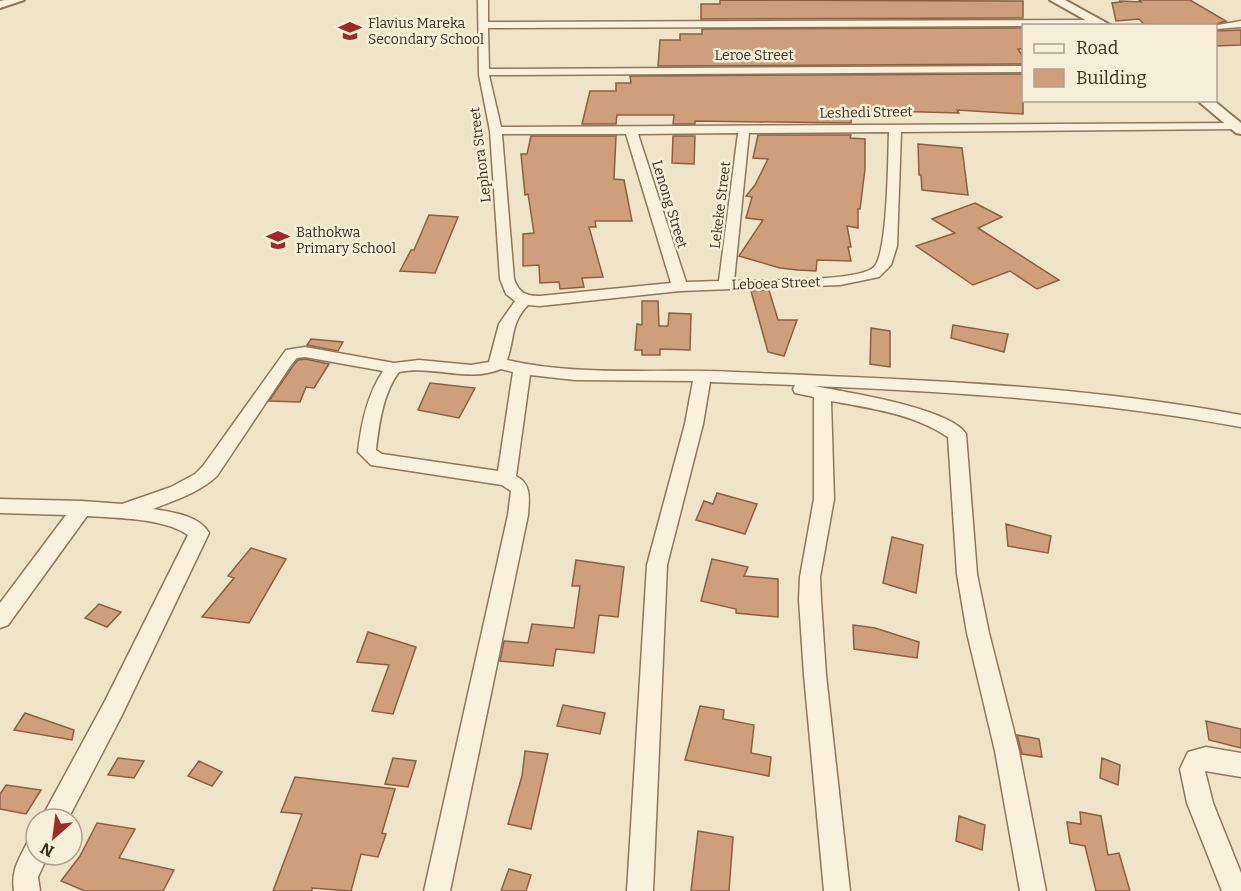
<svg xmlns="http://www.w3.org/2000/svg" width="1241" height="891" viewBox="0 0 1241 891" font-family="Bitter,serif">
<rect width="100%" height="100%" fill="#f0e4c8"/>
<!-- building -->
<path fill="#cf9f7d" stroke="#8d5f41" stroke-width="1.5" d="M 720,0 L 1023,1 L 1023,18 L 701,19 L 701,4 L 720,4 Z
M 1139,0 L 1190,0 L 1226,21 L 1210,26 L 1180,26 L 1144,24 L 1139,19 L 1116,21 L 1112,3 L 1121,2 L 1119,1 L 1141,2 Z
M 1023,28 L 1023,49 L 1018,49 L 1023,57 L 1023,64 L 658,66 L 660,40 L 680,40 L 680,34 L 702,34 L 702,29 Z
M 1241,30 L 1241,45 L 1215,46 L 1215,31 Z
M 1023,74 L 1023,114 L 957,110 L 959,113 L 852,110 L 851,123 L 695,121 L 695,124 L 673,124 L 674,115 L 617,115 L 616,124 L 582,124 L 590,91 L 616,91 L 616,83 L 631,83 L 630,76 Z
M 758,135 L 851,135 L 850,138 L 865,139 L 865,169 L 860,209 L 858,209 L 858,228 L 847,226 L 851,247 L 848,247 L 851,261 L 817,260 L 816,271 L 798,270 L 780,268 L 739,256 L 763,220 L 746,218 L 752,197 L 746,196 L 755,185 L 768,159 L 753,158 Z
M 531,136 L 616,136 L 614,179 L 624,180 L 632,221 L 595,221 L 596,227 L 589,227 L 603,277 L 582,278 L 584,287 L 560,289 L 559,282 L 540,283 L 539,265 L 523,266 L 523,234 L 534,233 L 528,194 L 525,195 L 521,154 L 527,154 Z
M 673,136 L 695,136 L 694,164 L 672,163 Z
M 918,144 L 962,148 L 968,195 L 922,190 L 921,175 L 919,175 Z
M 975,203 L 1002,217 L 978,228 L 1059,280 L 1037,289 L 1010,271 L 973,285 L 916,246 L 955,233 L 932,219 Z
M 429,215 L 458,217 L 435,273 L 400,271 L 411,250 L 414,250 Z
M 769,290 L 778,320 L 797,320 L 784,356 L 768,352 L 751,291 Z
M 642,301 L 658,301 L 659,326 L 668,326 L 669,313 L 691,314 L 690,350 L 660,349 L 660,355 L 642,355 L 642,350 L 635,350 L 637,324 L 642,325 Z
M 953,325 L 1008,334 L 1004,352 L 951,338 Z
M 871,328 L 890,331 L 890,367 L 870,364 Z
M 311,339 L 343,342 L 338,351 L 307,345 Z
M 305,359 L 329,364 L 314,388 L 306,387 L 300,402 L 269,401 L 293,366 L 298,360 Z
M 430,383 L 475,388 L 459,418 L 418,410 Z
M 717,493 L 757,504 L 745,534 L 696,520 L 704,501 L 713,504 Z
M 1006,524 L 1051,536 L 1048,553 L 1008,546 Z
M 892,537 L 923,545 L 916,593 L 883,583 Z
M 251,548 L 286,559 L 249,623 L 202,617 L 234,578 L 228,576 Z
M 712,559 L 748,567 L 744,576 L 778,579 L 778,617 L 736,613 L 736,609 L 701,601 Z
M 576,560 L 624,567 L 618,617 L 599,615 L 594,653 L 556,649 L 553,666 L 500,661 L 504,641 L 528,643 L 532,624 L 574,628 L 580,586 L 572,586 Z
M 99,604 L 121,612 L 107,627 L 85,618 Z
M 853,625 L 875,628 L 919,642 L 917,658 L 854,649 Z
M 368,632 L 416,647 L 393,714 L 372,711 L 389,665 L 357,662 Z
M 563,705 L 605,713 L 600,734 L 557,726 Z
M 700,706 L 724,710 L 723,719 L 754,725 L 751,753 L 771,757 L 769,776 L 685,760 Z
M 25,713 L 74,730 L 72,740 L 14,730 Z
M 1206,721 L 1241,729 L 1241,748 L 1209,740 Z
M 1017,735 L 1039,739 L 1042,757 L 1022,754 Z
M 525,751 L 548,754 L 531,829 L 508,824 L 522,776 Z
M 118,758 L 144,761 L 134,778 L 108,775 Z
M 393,758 L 416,761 L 408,787 L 385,784 Z
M 1102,758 L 1120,765 L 1118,785 L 1100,778 Z
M 199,761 L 222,772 L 212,786 L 188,776 Z
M 295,777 L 395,789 L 382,833 L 386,834 L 378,857 L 361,854 L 351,891 L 312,888 L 312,891 L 273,891 L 302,814 L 281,812 Z
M 6,785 L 41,790 L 26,814 L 0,809 L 0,794 Z
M 1080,812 L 1101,816 L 1108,855 L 1119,853 L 1130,891 L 1096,891 L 1085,846 L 1070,843 L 1067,822 L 1081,824 Z
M 959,816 L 985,825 L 982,850 L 956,841 Z
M 97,823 L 135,829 L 119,858 L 174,870 L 163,891 L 85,891 L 61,881 L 80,856 Z
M 698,831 L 733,837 L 729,891 L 691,891 Z
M 509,869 L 531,875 L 526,891 L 501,891 Z"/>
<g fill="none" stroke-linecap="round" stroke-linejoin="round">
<!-- minor casing -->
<g stroke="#8d765c" stroke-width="3">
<path id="minor" d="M 478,0 L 488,0 L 488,22 L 1101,20 L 1106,23 L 1103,26 L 1024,26 L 488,28 L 489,69 L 1024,66 L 1024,72 L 489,75 L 501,127 L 1236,123 L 1241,125 L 1240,128 L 1236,129 L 901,132 L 897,246 L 891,265 L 879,277 L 840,285 L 680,291 L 540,306 L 528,305 C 510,324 515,338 507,360 C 581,377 659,368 734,372 C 904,379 1073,384 1241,415 L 1241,427 C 1100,401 958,392 814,386 C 845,392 951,408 966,434 L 977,574 L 989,633 L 1019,751 L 1046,891 L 1020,891 L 995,751 L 967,633 L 957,574 L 948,437 C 914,414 870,408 831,401 L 834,499 L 820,577 L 821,600 L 826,675 L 850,891 L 824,891 L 804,675 L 799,600 L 800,577 L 814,499 L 814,397 L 795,393 L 793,389 L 795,385 L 710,382 L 703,424 L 667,565 L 653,891 L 627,891 L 647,565 L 685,424 L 693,381 L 575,380 L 530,375 L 516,476 C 532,484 529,499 528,515 L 450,891 L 424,891 L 508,515 L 511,491 L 502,485 L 371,465 L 358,452 C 361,424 367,395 383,371 L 305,357 L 297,358 L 291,365 L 217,476 C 199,493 175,500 153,509 C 171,512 199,515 209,533 L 121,717 L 68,819 L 41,819 L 105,701 L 188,535 C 164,518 116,518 87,516 L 8,625 L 0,628 L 0,603 L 66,515 L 0,513 L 0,499 L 82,501 L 122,504 L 171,487 L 195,474 L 203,466 L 286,350 L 305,347 L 394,363 L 419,360 L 471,365 L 489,362 L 499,324 L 515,301 L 506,294 L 500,279 L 490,131 L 479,75 ZM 889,132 C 888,156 888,253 874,267 C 860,282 758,280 734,281 L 749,133 ZM 738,133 L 719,281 L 686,282 L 638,134 ZM 502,134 L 626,134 L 671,283 L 540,296 C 526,296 519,293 514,279 ZM 501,369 L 513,372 L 498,471 L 382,454 L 376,450 C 379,424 383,393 399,372 C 434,365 468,383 501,369 Z
M 1241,21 L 1241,27 L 1216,29 L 1216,26 L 1212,26 Z
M 1206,747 L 1241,753 L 1241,777 L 1205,771 L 1213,803 L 1241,873 L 1241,891 L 1222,891 L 1187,803 L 1180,769 L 1188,752 Z
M 36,839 L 36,855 L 48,855 L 38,877 L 40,891 L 14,891 C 11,871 18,861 27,843 Z"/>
</g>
<!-- tertiary casing -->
<g stroke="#8d765c" stroke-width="4">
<path id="tertiary" d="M 5,0 L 24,0 L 0,8 L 0,1 Z
M 1050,0 L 1065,0 L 1112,26 L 1096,26 Z
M 1197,100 L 1213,100 L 1241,123 L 1241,134 L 1236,133 Z"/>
</g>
<!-- minor -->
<use href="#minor" fill="#faf1dc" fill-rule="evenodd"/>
<!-- tertiary -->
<use href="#tertiary" fill="#faf1dc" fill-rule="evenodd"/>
</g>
<!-- icons -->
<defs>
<g id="school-bare" transform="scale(1.8)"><path d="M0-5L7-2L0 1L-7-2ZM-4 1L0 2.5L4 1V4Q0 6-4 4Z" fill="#9e2a2b" stroke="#f7eed8" stroke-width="2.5" paint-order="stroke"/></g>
</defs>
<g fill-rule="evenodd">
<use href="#school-bare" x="350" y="31"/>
<use href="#school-bare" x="278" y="240"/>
</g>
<g text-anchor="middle" stroke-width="5" stroke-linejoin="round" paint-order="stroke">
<!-- far-poi labels -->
<g font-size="14" fill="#3d2e20" stroke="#f7eed8" text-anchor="start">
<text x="368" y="28">Flavius Mareka<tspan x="368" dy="16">Secondary School</tspan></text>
<text x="296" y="237">Bathokwa<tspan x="296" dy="16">Primary School</tspan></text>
</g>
<!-- far-street labels -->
<g font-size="14" fill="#3d2e20" stroke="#f7eed8">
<text x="754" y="60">Leroe Street</text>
<text transform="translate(866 112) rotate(-1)" y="5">Leshedi Street</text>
<text transform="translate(480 155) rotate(-97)" y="5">Lephora Street</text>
<text transform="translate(670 204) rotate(73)" y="5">Lenong Street</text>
<text transform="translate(720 205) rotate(-83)" y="5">Lekeke Street</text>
<text transform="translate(776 283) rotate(-2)" y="5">Leboea Street</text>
</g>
</g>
<!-- legend -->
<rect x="1022" y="24" width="195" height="78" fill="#f7eed8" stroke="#ada18e" stroke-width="1.5"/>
<rect x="1034" y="44" width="30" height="9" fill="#faf1dc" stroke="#ada18e" stroke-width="1.5"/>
<text x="1076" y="54" font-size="18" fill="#3d2e20">Road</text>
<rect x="1034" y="69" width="30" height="18" fill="#cf9f7d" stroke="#ada18e" stroke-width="1.5"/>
<text x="1076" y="84" font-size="18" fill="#3d2e20">Building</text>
<!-- north arrow -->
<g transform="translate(54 837) rotate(208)"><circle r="28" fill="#f7eed8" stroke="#ada18e" stroke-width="1.5"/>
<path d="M0-4.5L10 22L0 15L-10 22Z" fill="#9e2a2b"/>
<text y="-9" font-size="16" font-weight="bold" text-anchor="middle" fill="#3d2e20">N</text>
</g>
</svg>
